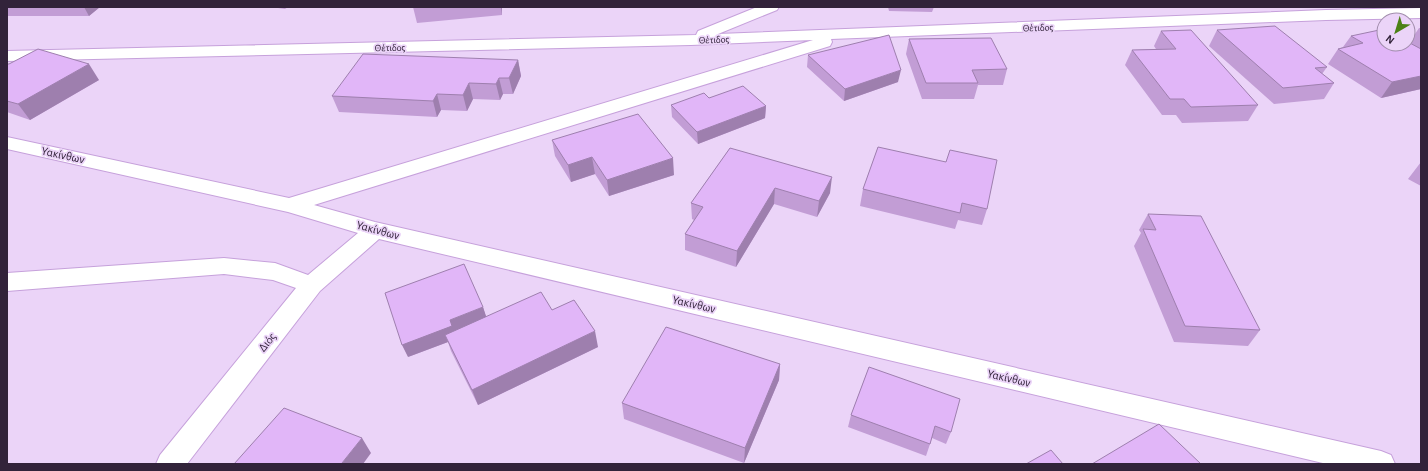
<svg xmlns="http://www.w3.org/2000/svg" width="1428" height="471" viewBox="0 0 1428 471" font-family="'Alegreya Sans',sans-serif">
<rect width="100%" height="100%" fill="#ebd4f8"/>
<g fill="none" stroke-linecap="round" stroke-linejoin="round">
<!-- street casing -->
<g stroke="#c6a1db" stroke-width="2">
<path id="street" d="M 757,7 L 779,7 L 777,10 L 718,34 L 1326,10 L 1421,8 L 1421,18 L 1326,20 L 831,39 L 832,42 L 830,46 L 314,205 L 375,222 L 1381,451 L 1391,455 L 1395,464 L 1327,464 L 379,239 L 320,291 L 187,464 L 156,464 L 160,455 L 296,288 L 273,280 L 224,274 L 7,291 L 7,273 L 224,258 L 275,263 L 308,275 L 358,233 L 288,212 L 7,149 L 7,137 L 289,198 L 813,40 L 691,45 L 7,61 L 7,51 L 696,35 L 698,31 Z"/>
</g>
<!-- street -->
<use href="#street" fill="#fff" fill-rule="evenodd"/>
</g>
<!-- wall -->
<path fill="#c29dd5" d="M 7,7 L 100,7 L 89,16 L 8,16 L 7,14 Z
M 271,7 L 288,7 L 285,9 Z
M 413,7 L 502,7 L 502,15 L 417,23 Z
M 888,7 L 934,7 L 932,12 L 889,11 Z
M 1419,28 L 1421,28 L 1421,89 L 1381,98 L 1328,64 L 1338,49 L 1343,47 L 1351,36 L 1409,43 Z
M 1217,30 L 1327,67 L 1322,74 L 1334,83 L 1324,99 L 1274,104 L 1209,46 Z
M 1161,31 L 1258,105 L 1248,121 L 1182,123 L 1176,115 L 1162,115 L 1125,65 L 1132,50 L 1156,49 L 1154,46 Z
M 909,39 L 1007,69 L 1003,85 L 978,85 L 974,99 L 922,99 L 906,54 Z
M 808,55 L 898,82 L 844,101 L 807,67 Z
M 518,60 L 521,76 L 513,94 L 503,94 L 500,100 L 473,99 L 467,111 L 441,110 L 437,117 L 339,112 L 332,96 Z
M 7,64 L 99,80 L 30,120 L 7,112 Z
M 709,98 L 766,106 L 765,118 L 698,144 L 672,117 L 671,105 Z
M 552,140 L 674,175 L 609,196 L 595,174 L 571,182 L 555,156 Z
M 878,147 L 987,209 L 982,225 L 958,220 L 955,229 L 860,206 L 863,189 Z
M 730,148 L 830,193 L 817,217 L 774,204 L 736,267 L 685,250 L 685,234 L 694,220 L 692,219 L 691,203 Z
M 1421,162 L 1421,186 L 1408,179 Z
M 1148,214 L 1260,330 L 1248,346 L 1174,342 L 1134,246 L 1141,233 L 1139,230 Z
M 483,307 L 486,317 L 552,310 L 598,347 L 478,405 L 451,351 L 448,342 L 408,357 Z
M 780,364 L 779,380 L 744,463 L 624,419 L 622,403 Z
M 869,367 L 951,432 L 946,444 L 932,438 L 926,456 L 848,427 L 851,415 Z"/>
<!-- shaded-wall -->
<path fill="#9e7fae" d="M 84,7 L 100,7 L 89,16 Z
M 501,7 L 502,7 L 502,15 Z
M 518,60 L 521,76 L 513,94 L 509,78 Z
M 89,64 L 99,80 L 30,120 L 18,104 Z
M 901,70 L 898,82 L 844,101 L 845,89 Z
M 1421,76 L 1421,89 L 1381,98 L 1392,82 Z
M 499,78 L 503,94 L 500,100 L 496,84 Z
M 469,83 L 473,99 L 467,111 L 463,95 Z
M 437,94 L 441,110 L 437,117 L 433,101 Z
M 766,106 L 765,118 L 698,144 L 697,132 Z
M 592,157 L 595,174 L 571,182 L 568,165 Z
M 673,158 L 674,175 L 609,196 L 607,180 Z
M 832,177 L 830,193 L 817,217 L 819,201 Z
M 775,188 L 774,204 L 736,267 L 737,251 Z
M 483,307 L 487,319 L 445,335 L 448,342 L 408,357 L 402,345 L 450,320 Z
M 595,331 L 598,347 L 478,405 L 472,390 Z
M 780,364 L 779,380 L 744,463 L 745,448 Z
M 362,438 L 371,453 L 363,464 L 342,464 L 342,463 Z"/>
<!-- building -->
<path fill="#e1b6f8" stroke="#9e7fae" d="M 1275,26 L 1327,67 L 1315,68 L 1334,83 L 1283,88 L 1217,30 Z
M 1384,29 L 1384,44 L 1408,44 L 1408,42 L 1421,49 L 1421,76 L 1392,82 L 1338,49 L 1363,43 L 1351,36 Z
M 1191,30 L 1258,105 L 1191,107 L 1184,99 L 1170,99 L 1132,50 L 1176,49 L 1161,31 Z
M 889,35 L 901,70 L 845,89 L 808,55 Z
M 991,38 L 1007,69 L 972,70 L 978,83 L 926,83 L 909,39 Z
M 38,49 L 89,64 L 18,104 L 7,101 L 7,64 L 9,64 Z
M 363,54 L 518,60 L 509,78 L 499,78 L 496,84 L 469,83 L 463,95 L 437,94 L 433,101 L 332,96 Z
M 743,86 L 766,106 L 697,132 L 671,105 L 704,93 L 709,98 Z
M 638,114 L 673,158 L 607,180 L 592,157 L 568,165 L 552,140 Z
M 878,147 L 946,162 L 950,150 L 997,160 L 987,209 L 962,203 L 960,213 L 863,189 Z
M 730,148 L 832,177 L 819,201 L 775,188 L 737,251 L 685,234 L 703,207 L 691,203 Z
M 1148,214 L 1201,216 L 1260,330 L 1185,326 L 1143,229 L 1156,230 Z
M 464,264 L 483,307 L 450,320 L 452,326 L 402,345 L 385,293 Z
M 541,292 L 552,310 L 574,300 L 595,331 L 472,390 L 445,335 Z
M 666,327 L 780,364 L 745,448 L 622,403 Z
M 869,367 L 960,399 L 951,432 L 935,426 L 930,444 L 851,415 Z
M 284,408 L 362,438 L 342,463 L 343,464 L 234,464 Z
M 1159,424 L 1201,464 L 1092,464 Z
M 1051,450 L 1063,464 L 1026,464 Z"/>
<g text-anchor="middle" stroke-width="3.5" stroke-linejoin="round" paint-order="stroke">
<!-- far-street labels -->
<g font-size="10" fill="#32233a" stroke="#ebd4f8">
<text transform="translate(1038 27) rotate(-2)" y="4">Θέτιδος</text>
<text transform="translate(714 39) rotate(-2)" y="4">Θέτιδος</text>
<text transform="translate(390 47) rotate(-1)" y="4">Θέτιδος</text>
</g>
<!-- street labels -->
<g font-size="12" fill="#32233a" stroke="#ebd4f8">
<text transform="translate(63 155) rotate(12)" y="4">Υακίνθων</text>
<text transform="translate(378 230) rotate(15)" y="4">Υακίνθων</text>
<text transform="translate(694 304) rotate(13)" y="4">Υακίνθων</text>
<text transform="translate(267 342) rotate(-51)" y="4">Διός</text>
<text transform="translate(1009 378) rotate(13)" y="4">Υακίνθων</text>
</g>
</g>
<!-- border -->
<rect width="1428" height="471" fill="none" stroke="#32233a" stroke-width="16"/>
<!-- north arrow -->
<g transform="translate(1396 32) rotate(218)"><circle r="19" fill="#ebd4f8" stroke="#a18dac"/>
<path d="M0-3L7 15L0 10L-7 15Z" fill="#4c8116"/>
<text y="-6" font-size="11" font-weight="bold" text-anchor="middle" fill="#32233a">N</text>
</g>
</svg>
